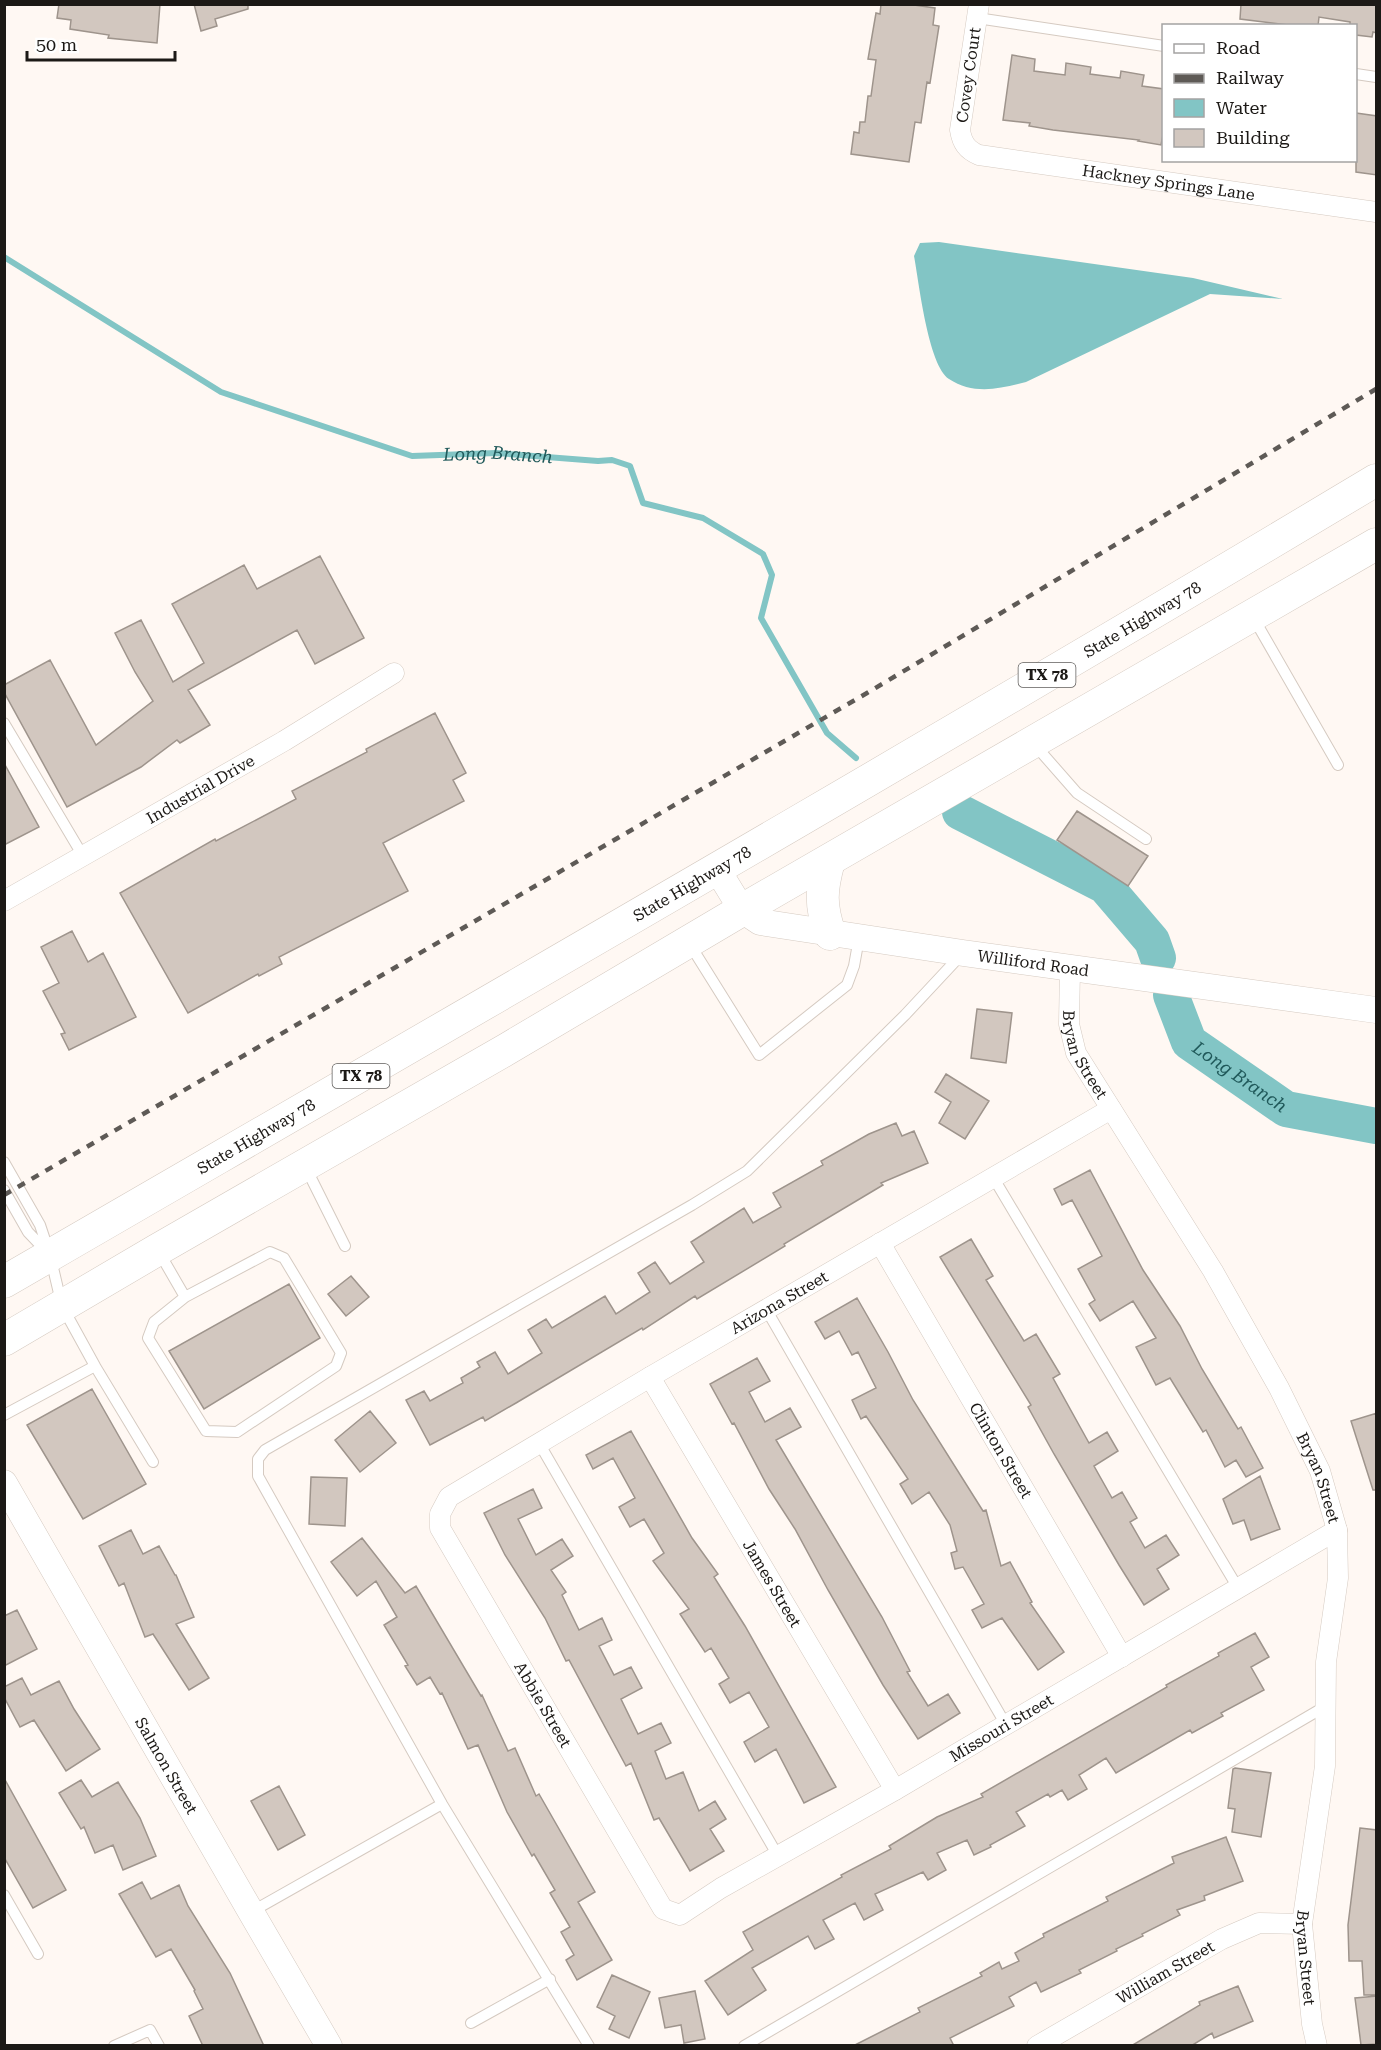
<svg xmlns="http://www.w3.org/2000/svg" width="1381" height="2050" viewBox="0 0 1381 2050" font-family="'Roboto Serif',serif">
<rect width="100%" height="100%" fill="#fff8f3"/>
<!-- water -->
<path fill="#82c5c5" d="M 939,242 L 1193,278 L 1283,299 L 1210,294 L 1026,382 C 1000,389 973,395 949,379 C 928,365 919,282 914,256 L 920,243 Z"/>
<g fill="none" stroke-linecap="round" stroke-linejoin="round">
<!-- stream -->
<path stroke="#82c5c5" stroke-width="6" id="s1" d="M 4,257 L 221,392 L 412,456 L 496,453 L 598,461 L 612,460 L 630,466 L 643,503 L 703,518 L 763,554 L 772,575 L 761,618 L 827,733 L 856,758"/>
<!-- river -->
<g stroke="#82c5c5" stroke-width="36">
<path d="M 960,812 L 1105,886 L 1152,941 L 1158,958"/>
<path id="s2" d="M 1171,995 L 1189,1042 L 1286,1109 L 1376,1126"/>
</g>
</g>
<!-- building -->
<path fill="#d2c7bf" stroke="#9e948c" stroke-width="1.5" d="M 59,4 L 160,4 L 157,43 L 108,38 L 109,35 L 70,29 L 71,20 L 57,18 Z
M 194,4 L 248,4 L 248,9 L 215,19 L 217,26 L 201,31 Z
M 881,4 L 907,4 L 935,8 L 933,25 L 939,26 L 930,83 L 927,82 L 921,123 L 915,122 L 909,162 L 851,154 L 854,132 L 859,133 L 860,122 L 865,122 L 868,96 L 871,96 L 876,60 L 868,59 L 876,13 L 880,14 Z
M 1241,4 L 1377,4 L 1377,33 L 1373,32 L 1372,37 L 1356,35 L 1356,26 L 1350,26 L 1350,22 L 1319,17 L 1318,26 L 1296,26 L 1240,19 Z
M 1012,55 L 1035,59 L 1034,71 L 1065,75 L 1066,63 L 1091,67 L 1090,74 L 1120,78 L 1121,71 L 1144,75 L 1142,86 L 1164,89 L 1164,130 L 1161,145 L 1138,141 L 1139,140 L 1053,130 L 1029,126 L 1030,123 L 1003,120 Z
M 1356,113 L 1377,116 L 1377,175 L 1356,172 Z
M 320,556 L 364,638 L 315,664 L 297,630 L 188,690 L 210,725 L 180,743 L 177,740 L 141,767 L 67,807 L 4,692 L 4,685 L 50,660 L 96,745 L 153,701 L 135,672 L 115,633 L 141,620 L 173,682 L 204,663 L 172,604 L 244,565 L 257,589 Z
M 435,713 L 466,773 L 453,780 L 464,801 L 383,843 L 408,891 L 279,957 L 282,964 L 259,976 L 258,974 L 188,1013 L 120,893 L 215,839 L 216,841 L 296,799 L 292,791 L 367,752 L 366,749 Z
M 4,763 L 39,827 L 4,845 Z
M 1077,811 L 1148,856 L 1128,886 L 1057,840 Z
M 72,931 L 88,962 L 103,953 L 136,1017 L 69,1050 L 61,1034 L 65,1033 L 43,991 L 59,983 L 41,947 Z
M 977,1009 L 1012,1013 L 1006,1063 L 971,1058 Z
M 946,1074 L 989,1101 L 965,1139 L 939,1123 L 951,1102 L 935,1092 Z
M 896,1123 L 902,1136 L 914,1131 L 928,1163 L 881,1183 L 883,1185 L 784,1244 L 785,1246 L 697,1299 L 695,1296 L 643,1330 L 642,1328 L 516,1403 L 485,1421 L 483,1417 L 430,1445 L 406,1400 L 424,1391 L 430,1401 L 463,1383 L 461,1378 L 480,1367 L 477,1362 L 495,1352 L 508,1374 L 542,1353 L 528,1330 L 546,1319 L 552,1328 L 605,1296 L 616,1314 L 650,1292 L 638,1273 L 655,1262 L 670,1284 L 704,1262 L 691,1242 L 744,1208 L 753,1223 L 781,1207 L 773,1193 L 823,1165 L 821,1161 L 869,1134 Z
M 1090,1170 L 1143,1270 L 1180,1326 L 1202,1369 L 1238,1429 L 1241,1427 L 1263,1468 L 1246,1477 L 1236,1460 L 1225,1467 L 1206,1430 L 1203,1432 L 1170,1378 L 1156,1385 L 1136,1347 L 1156,1338 L 1133,1301 L 1100,1321 L 1089,1304 L 1095,1300 L 1078,1269 L 1102,1256 L 1072,1200 L 1062,1205 L 1054,1189 Z
M 971,1239 L 993,1276 L 986,1280 L 1024,1341 L 1036,1334 L 1060,1374 L 1053,1378 L 1089,1443 L 1107,1432 L 1118,1451 L 1094,1466 L 1112,1498 L 1122,1492 L 1137,1518 L 1130,1522 L 1145,1548 L 1166,1535 L 1179,1555 L 1157,1569 L 1169,1589 L 1144,1605 L 1119,1565 L 1054,1454 L 1028,1407 L 1031,1405 L 940,1257 Z
M 351,1276 L 369,1297 L 346,1316 L 328,1294 Z
M 289,1284 L 320,1338 L 204,1409 L 169,1351 Z
M 857,1298 L 888,1352 L 913,1400 L 983,1511 L 986,1510 L 1001,1566 L 1010,1562 L 1032,1602 L 1030,1603 L 1064,1652 L 1038,1670 L 1002,1618 L 982,1628 L 972,1610 L 984,1604 L 963,1567 L 955,1569 L 951,1553 L 957,1551 L 950,1525 L 929,1492 L 912,1504 L 900,1484 L 908,1479 L 866,1416 L 861,1419 L 852,1400 L 876,1388 L 858,1352 L 852,1355 L 839,1331 L 825,1339 L 815,1322 Z
M 757,1358 L 770,1381 L 749,1392 L 765,1422 L 790,1408 L 801,1427 L 776,1440 L 882,1617 L 910,1671 L 907,1672 L 928,1706 L 948,1694 L 960,1713 L 918,1739 L 883,1685 L 828,1590 L 795,1529 L 769,1489 L 734,1423 L 732,1424 L 710,1384 Z
M 92,1389 L 146,1484 L 83,1519 L 27,1425 Z
M 370,1411 L 396,1443 L 360,1472 L 335,1440 Z
M 1377,1413 L 1377,1490 L 1373,1490 L 1351,1421 Z
M 631,1431 L 692,1538 L 718,1574 L 714,1577 L 745,1626 L 836,1787 L 804,1803 L 776,1749 L 755,1762 L 744,1742 L 769,1727 L 749,1692 L 730,1703 L 719,1684 L 729,1678 L 711,1648 L 705,1652 L 680,1614 L 689,1609 L 653,1561 L 664,1553 L 644,1519 L 630,1527 L 619,1507 L 635,1498 L 613,1458 L 593,1469 L 586,1455 Z
M 1260,1476 L 1280,1529 L 1251,1540 L 1244,1520 L 1233,1524 L 1223,1499 Z
M 311,1477 L 347,1478 L 345,1526 L 309,1524 Z
M 533,1489 L 542,1508 L 518,1519 L 536,1555 L 562,1539 L 573,1556 L 551,1570 L 566,1592 L 562,1595 L 579,1630 L 602,1618 L 612,1640 L 599,1646 L 614,1675 L 631,1667 L 642,1688 L 621,1699 L 638,1734 L 661,1723 L 671,1743 L 655,1751 L 666,1779 L 683,1772 L 699,1811 L 715,1801 L 726,1819 L 710,1829 L 724,1851 L 690,1871 L 659,1818 L 654,1820 L 631,1763 L 626,1766 L 569,1660 L 566,1661 L 545,1618 L 505,1555 L 484,1513 Z
M 131,1530 L 143,1554 L 159,1546 L 175,1575 L 176,1575 L 194,1617 L 176,1624 L 209,1678 L 189,1690 L 153,1634 L 145,1637 L 124,1583 L 119,1586 L 99,1546 Z
M 362,1538 L 405,1593 L 416,1586 L 481,1696 L 482,1695 L 508,1751 L 515,1748 L 536,1796 L 539,1794 L 595,1892 L 578,1902 L 612,1960 L 577,1980 L 566,1960 L 574,1955 L 561,1932 L 570,1927 L 550,1893 L 555,1890 L 534,1854 L 532,1856 L 507,1812 L 478,1745 L 468,1749 L 442,1693 L 440,1694 L 430,1677 L 417,1685 L 405,1666 L 408,1665 L 384,1625 L 397,1617 L 376,1581 L 357,1596 L 331,1562 Z
M 17,1610 L 37,1649 L 4,1666 L 4,1616 Z
M 1255,1633 L 1269,1657 L 1251,1667 L 1264,1690 L 1221,1713 L 1223,1716 L 1192,1733 L 1190,1730 L 1116,1773 L 1106,1758 L 1079,1775 L 1087,1789 L 1068,1800 L 1062,1790 L 1050,1797 L 1048,1794 L 1016,1812 L 1025,1826 L 990,1845 L 991,1847 L 974,1855 L 967,1840 L 937,1853 L 946,1870 L 928,1880 L 923,1872 L 875,1894 L 883,1910 L 864,1920 L 855,1903 L 823,1920 L 834,1939 L 815,1949 L 808,1936 L 752,1968 L 766,1990 L 728,2015 L 705,1981 L 753,1950 L 743,1932 L 842,1877 L 841,1875 L 891,1849 L 889,1846 L 937,1817 L 983,1797 L 981,1794 L 1167,1687 L 1166,1685 L 1219,1656 L 1218,1653 Z
M 22,1678 L 31,1695 L 59,1681 L 74,1709 L 100,1749 L 66,1771 L 34,1720 L 20,1727 L 4,1697 L 4,1687 Z
M 1235,1768 L 1271,1773 L 1261,1837 L 1232,1832 L 1235,1809 L 1228,1808 L 1233,1769 Z
M 4,1778 L 66,1890 L 33,1908 L 4,1857 Z
M 81,1780 L 92,1797 L 118,1782 L 140,1818 L 156,1856 L 123,1870 L 113,1845 L 95,1853 L 84,1827 L 81,1829 L 59,1793 Z
M 279,1786 L 305,1835 L 278,1850 L 251,1801 Z
M 1360,1828 L 1377,1830 L 1377,1995 L 1364,1995 L 1362,1961 L 1349,1961 L 1348,1925 Z
M 1226,1837 L 1243,1881 L 1204,1896 L 1205,1900 L 1177,1910 L 1180,1915 L 1142,1934 L 1143,1936 L 1116,1949 L 1117,1951 L 1079,1970 L 1081,1973 L 1041,1992 L 1036,1982 L 1009,1997 L 1014,2006 L 950,2038 L 954,2046 L 853,2046 L 920,2012 L 918,2008 L 982,1976 L 980,1973 L 999,1962 L 1002,1969 L 1019,1961 L 1015,1953 L 1044,1937 L 1043,1934 L 1108,1901 L 1106,1897 L 1174,1863 L 1172,1857 Z
M 142,1882 L 151,1899 L 179,1885 L 188,1906 L 230,1973 L 264,2046 L 203,2046 L 189,2016 L 203,2009 L 194,1991 L 195,1990 L 171,1949 L 156,1957 L 119,1894 Z
M 612,1975 L 650,1992 L 629,2038 L 609,2029 L 615,2016 L 597,2007 Z
M 1238,1986 L 1253,2021 L 1214,2038 L 1212,2033 L 1191,2046 L 1131,2046 L 1200,2005 L 1199,2002 Z
M 695,1991 L 705,2039 L 684,2043 L 681,2025 L 665,2028 L 659,1998 Z
M 1377,1996 L 1377,2044 L 1361,2045 L 1355,1998 Z"/>
<g fill="none" stroke-linecap="round" stroke-linejoin="round">
<!-- service casing -->
<g stroke="#d5cac1" stroke-width="12">
<path id="service" d="M 977,18 L 1164,46
M 1356,74 L 1376,77
M 1253,617 L 1338,765
M 4,723 L 83,856
M 1034,744 L 1077,793 L 1146,839
M 689,943 L 759,1055 L 847,985 L 854,966 L 859,938
M 4,1162 L 40,1225 L 50,1255 L 62,1306 L 95,1366 L 4,1415
M 306,1168 L 345,1246
M 993,1177 L 1238,1588
M 4,1190 L 28,1232 L 48,1253
M 159,1252 L 185,1297 L 270,1252 L 284,1258 L 341,1353 L 336,1366 L 237,1432 L 206,1431 L 148,1338 L 154,1322 L 185,1297
M 766,1309 L 1006,1725
M 95,1366 L 153,1462
M 539,1443 L 778,1856
M 4,1895 L 38,1954
M 251,1912 L 442,1804
M 471,2023 L 550,1979
M 114,2046 L 150,2030 L 159,2046
M 589,2046 L 442,1804 L 258,1476 L 258,1459 L 265,1450 L 692,1205 L 747,1171 L 905,1015 L 961,955
M 744,2046 L 1326,1706"/>
</g>
<!-- minor casing -->
<g stroke="#d5cac1" stroke-width="21">
<g id="minor">
<path id="s3" d="M 979,4 L 960,130 C 962,143 967,150 979,155 L 1376,212"/>
<path id="s4" d="M 4,901 L 284,741 L 394,673"/>
<path id="s5" d="M 1070,968 L 1069,1024 L 1076,1053 L 1213,1271 L 1279,1388 L 1320,1471 L 1337,1530 L 1338,1578 L 1326,1662 L 1325,1766 L 1302,1924 L 1312,2024 L 1317,2046"/>
<path id="s6" d="M 1111,1109 L 650,1377 L 449,1497 L 440,1514 L 440,1528 L 663,1909 L 680,1915 L 721,1888 L 895,1790 L 1337,1530"/>
<path id="s7" d="M 880,1243 L 1122,1657"/>
<path id="s8" d="M 650,1377 L 895,1790"/>
<path id="s9" d="M 1037,2046 L 1222,1939 L 1259,1923 L 1302,1924"/>
</g>
</g>
<!-- tertiary casing -->
<g stroke="#d5cac1" stroke-width="27">
<g id="tertiary">
<path id="s10" d="M 717,869 L 742,910 L 760,922 L 963,953 L 1376,1010"/>
<path id="s11" d="M 4,1483 L 251,1912 L 329,2046"/>
</g>
</g>
<!-- primary casing -->
<g stroke="#d5cac1" stroke-width="33">
<g id="primary">
<path d="M 829,861 C 821,890 820,905 830,934"/>
<path id="s12" d="M 4,1282 C 463,1016 922,752 1376,480"/>
<path d="M 4,1340 L 157,1250 L 507,1049 L 742,910 L 1376,544"/>
</g>
</g>
<!-- service -->
<use href="#service" stroke="#fff" stroke-width="10"/>
<!-- minor -->
<use href="#minor" stroke="#fff" stroke-width="20"/>
<!-- tertiary -->
<use href="#tertiary" stroke="#fff" stroke-width="26"/>
<!-- primary -->
<use href="#primary" stroke="#fff" stroke-width="32"/>
<!-- rail -->
<path stroke="#5e5a56" stroke-width="4.5" stroke-dasharray="8 8" stroke-linecap="butt" d="M 4,1195 L 867,693 L 1376,389"/>
</g>
<g text-anchor="middle" stroke-width="4.5" stroke-linejoin="round" paint-order="stroke">
<!-- shield labels -->
<g fill="#fff" stroke="#605e5c" stroke-width="1.5">
<rect x="1018.5" y="663" width="57" height="24" rx="4.5"/>
<rect x="332.5" y="1064" width="57" height="24" rx="4.5"/>
</g>
<g font-size="15" font-weight="bold" fill="#1c1916">
<text x="1047" y="680">TX 78</text>
<text x="361" y="1081">TX 78</text>
</g>
<!-- street labels -->
<g font-size="16" fill="#1c1916" stroke="#fff">
<text transform="translate(968 75) rotate(-82)" y="6">Covey Court</text>
<text dy="6" stroke="none"><textPath href="#s3" startOffset="352">Hackney Springs Lane</textPath></text>
<text dy="6" stroke="none"><textPath href="#s12" startOffset="1317">State Highway 78</textPath></text>
<text dy="6" stroke="none"><textPath href="#s4" startOffset="226">Industrial Drive</textPath></text>
<text dy="6" stroke="none"><textPath href="#s12" startOffset="795">State Highway 78</textPath></text>
<text dy="6" stroke="none"><textPath href="#s10" startOffset="346">Williford Road</textPath></text>
<text dy="6" stroke="none"><textPath href="#s5" startOffset="90">Bryan Street</textPath></text>
<text dy="6" stroke="none"><textPath href="#s12" startOffset="291">State Highway 78</textPath></text>
<text transform="translate(779 1302) rotate(-30)" y="6">Arizona Street</text>
<text dy="6" stroke="none"><textPath href="#s7" startOffset="240">Clinton Street</textPath></text>
<text dy="6" stroke="none"><textPath href="#s5" startOffset="576">Bryan Street</textPath></text>
<text dy="6" stroke="none"><textPath href="#s8" startOffset="240">James Street</textPath></text>
<text dy="6" stroke="none"><textPath href="#s6" startOffset="1005">Abbie Street</textPath></text>
<text dy="6" stroke="none"><textPath href="#s6" startOffset="1632">Missouri Street</textPath></text>
<text dy="6" stroke="none"><textPath href="#s11" startOffset="326">Salmon Street</textPath></text>
<text dy="6" stroke="none"><textPath href="#s5" startOffset="1062">Bryan Street</textPath></text>
<text dy="6" stroke="none"><textPath href="#s9" startOffset="148">William Street</textPath></text>
</g>
<!-- water labels -->
<g font-size="18" font-style="italic" fill="#20595a" stroke="#fff">
<text dy="6" stroke="none"><textPath href="#s1" startOffset="543">Long Branch</textPath></text>
<text dy="6" stroke="none"><textPath href="#s2" startOffset="112">Long Branch</textPath></text>
</g>
</g>
<!-- border -->
<rect width="1381" height="2050" fill="none" stroke="#1c1916" stroke-width="12"/>
<!-- legend -->
<rect x="1162" y="24" width="195" height="138" fill="#ffffff" stroke="#a4a3a2" stroke-width="1.5"/>
<rect x="1174" y="44" width="30" height="9" fill="#ffffff" stroke="#a4a3a2" stroke-width="1.5"/>
<text x="1216" y="54" font-size="18" fill="#1c1916">Road</text>
<rect x="1174" y="74" width="30" height="9" fill="#5e5a56" stroke="#a4a3a2" stroke-width="1.5"/>
<text x="1216" y="84" font-size="18" fill="#1c1916">Railway</text>
<rect x="1174" y="99" width="30" height="18" fill="#82c5c5" stroke="#a4a3a2" stroke-width="1.5"/>
<text x="1216" y="114" font-size="18" fill="#1c1916">Water</text>
<rect x="1174" y="129" width="30" height="18" fill="#d2c7bf" stroke="#a4a3a2" stroke-width="1.5"/>
<text x="1216" y="144" font-size="18" fill="#1c1916">Building</text>
<!-- scale -->
<path d="M27 51v9h148v-9" fill="none" stroke="#1c1916" stroke-width="3"/>
<text x="36" y="51" font-size="18" fill="#1c1916" stroke="#ffffff" stroke-width="4.5" paint-order="stroke">50 m</text>
</svg>
